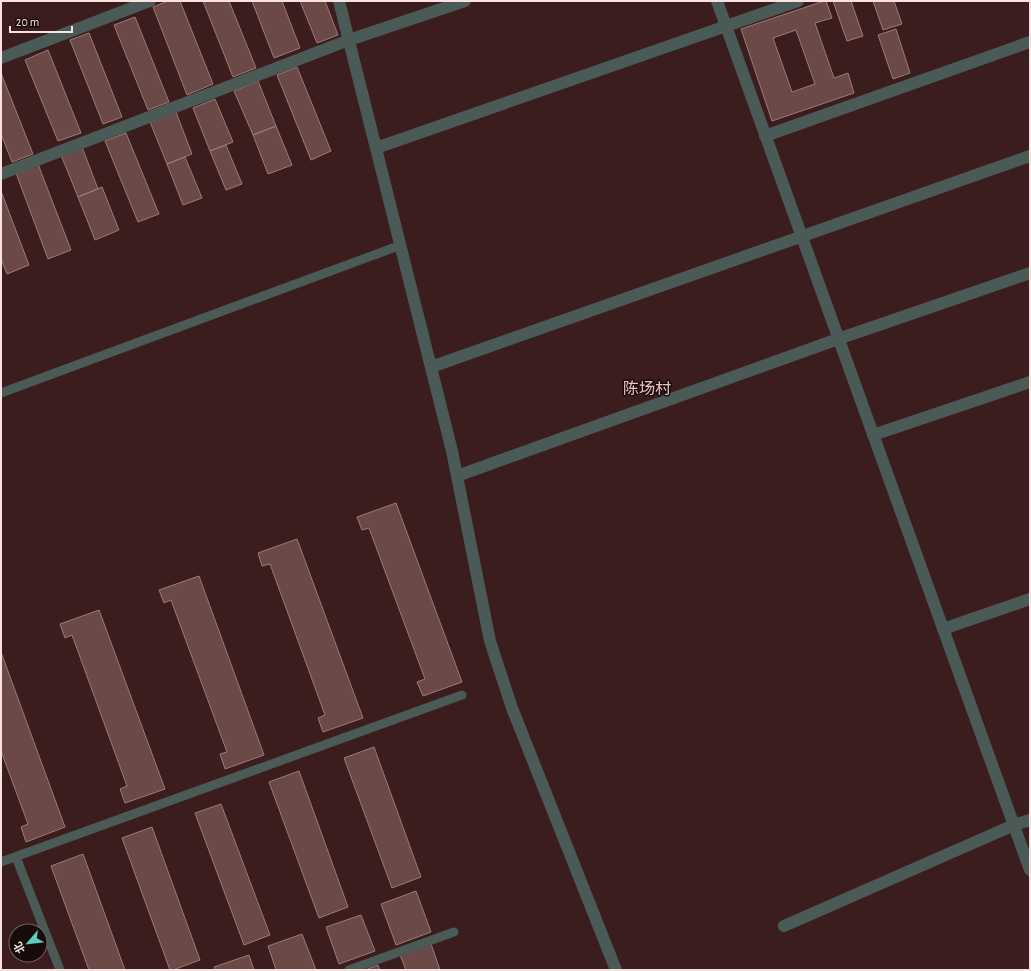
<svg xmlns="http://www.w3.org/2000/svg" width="1031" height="971" viewBox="0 0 1031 971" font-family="'Alegreya Sans','Noto Sans SC',sans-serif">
<rect width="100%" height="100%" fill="#3a1d1c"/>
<!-- building -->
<path fill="#6b4947" stroke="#9f7a78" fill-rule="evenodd" d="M 168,1 L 180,1 L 213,84 L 187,95 L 153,7 Z
M 203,1 L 229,1 L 256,68 L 233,77 Z
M 252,1 L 282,1 L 300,48 L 274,58 Z
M 300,1 L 325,1 L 338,35 L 317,43 Z
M 824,1 L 826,1 L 832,18 L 815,23 L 834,78 L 848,73 L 854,93 L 772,121 L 741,29 ZM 796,30 L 815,84 L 792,92 L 773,38 Z
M 833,1 L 851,1 L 863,36 L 847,41 Z
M 873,1 L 894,1 L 902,24 L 883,30 Z
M 135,17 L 169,102 L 148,110 L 114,25 Z
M 896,29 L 910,73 L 893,79 L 878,35 Z
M 89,33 L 122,117 L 103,124 L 70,40 Z
M 48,50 L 81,133 L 58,141 L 25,60 Z
M 297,67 L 331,151 L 311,160 L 277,75 Z
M 1,73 L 33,154 L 12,162 L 1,134 Z
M 258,81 L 276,126 L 253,135 L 234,91 Z
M 215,99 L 233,142 L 210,151 L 193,108 Z
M 176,112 L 192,154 L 167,164 L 150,122 Z
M 276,126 L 292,165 L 268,174 L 253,135 Z
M 126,133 L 159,214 L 138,222 L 105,141 Z
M 226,145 L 242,184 L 226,190 L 210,151 Z
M 82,147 L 98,189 L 78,197 L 61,155 Z
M 185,157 L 202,198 L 183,205 L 167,164 Z
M 38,164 L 71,250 L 48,259 L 16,173 Z
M 102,187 L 119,230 L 95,240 L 78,197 Z
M 1,191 L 29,265 L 7,274 L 1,259 Z
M 396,503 L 462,682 L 423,696 L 417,682 L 425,679 L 369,528 L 362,530 L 357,517 Z
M 297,539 L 363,718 L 323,732 L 318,718 L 325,715 L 270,564 L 262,566 L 258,553 Z
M 199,576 L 264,755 L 225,769 L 220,754 L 227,752 L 171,600 L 164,603 L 159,590 Z
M 99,610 L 165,789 L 125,803 L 120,789 L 127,786 L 72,635 L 65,638 L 60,624 Z
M 1,652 L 65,827 L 26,842 L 21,827 L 28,824 L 1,751 Z
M 374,747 L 421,877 L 392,888 L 344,758 Z
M 299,771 L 348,907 L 319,918 L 269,782 Z
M 221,804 L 270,935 L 244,945 L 195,813 Z
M 152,827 L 200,960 L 173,970 L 170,970 L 122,838 Z
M 83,854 L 125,970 L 89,970 L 51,866 Z
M 416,891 L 431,932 L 396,945 L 381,904 Z
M 361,915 L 375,951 L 339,964 L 326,927 Z
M 302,934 L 316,970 L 276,970 L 268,946 Z
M 431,944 L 440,970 L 406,970 L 400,955 Z
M 249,955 L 254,970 L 215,970 L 214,967 Z
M 378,965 L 380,970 L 365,970 Z"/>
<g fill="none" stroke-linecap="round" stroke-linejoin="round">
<!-- lane -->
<path stroke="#4a5a56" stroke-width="9" d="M 1,393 L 401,245
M 16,857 L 60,970
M 1,862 L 462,695
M 349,970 L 454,932"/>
<!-- street -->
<path stroke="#4a5a56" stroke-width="12" d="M 339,1 L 452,451 L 490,641 L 512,708 L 616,970
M 717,1 L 1030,870
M 1,58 L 150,1
M 765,136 L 1030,42
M 376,148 L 798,1
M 1,174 L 349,40 L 465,1
M 431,367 L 1030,156
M 873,435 L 1030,382
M 457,476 L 838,339 L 1030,273
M 943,629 L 1030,599
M 784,926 L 1014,825 L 1030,820"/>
</g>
<g text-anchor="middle" stroke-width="3" stroke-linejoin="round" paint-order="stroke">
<!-- quarter labels -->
<g font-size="16" fill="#ebc2c0" stroke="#180b0b">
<text x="647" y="394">陈场村</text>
</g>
</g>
<!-- border -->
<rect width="1031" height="971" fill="none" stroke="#f8e3e2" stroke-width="4"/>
<!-- north arrow -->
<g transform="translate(28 943) rotate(242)"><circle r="19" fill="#180b0b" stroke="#726161"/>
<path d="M0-3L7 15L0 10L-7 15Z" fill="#5dceb9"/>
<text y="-6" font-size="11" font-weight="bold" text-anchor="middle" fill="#f8e3e2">北</text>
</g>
<!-- scale -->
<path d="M10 26v6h62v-6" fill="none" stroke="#f8e3e2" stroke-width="2"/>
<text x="16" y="26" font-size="12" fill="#f8e3e2" stroke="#180b0b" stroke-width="3" paint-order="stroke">20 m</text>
</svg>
